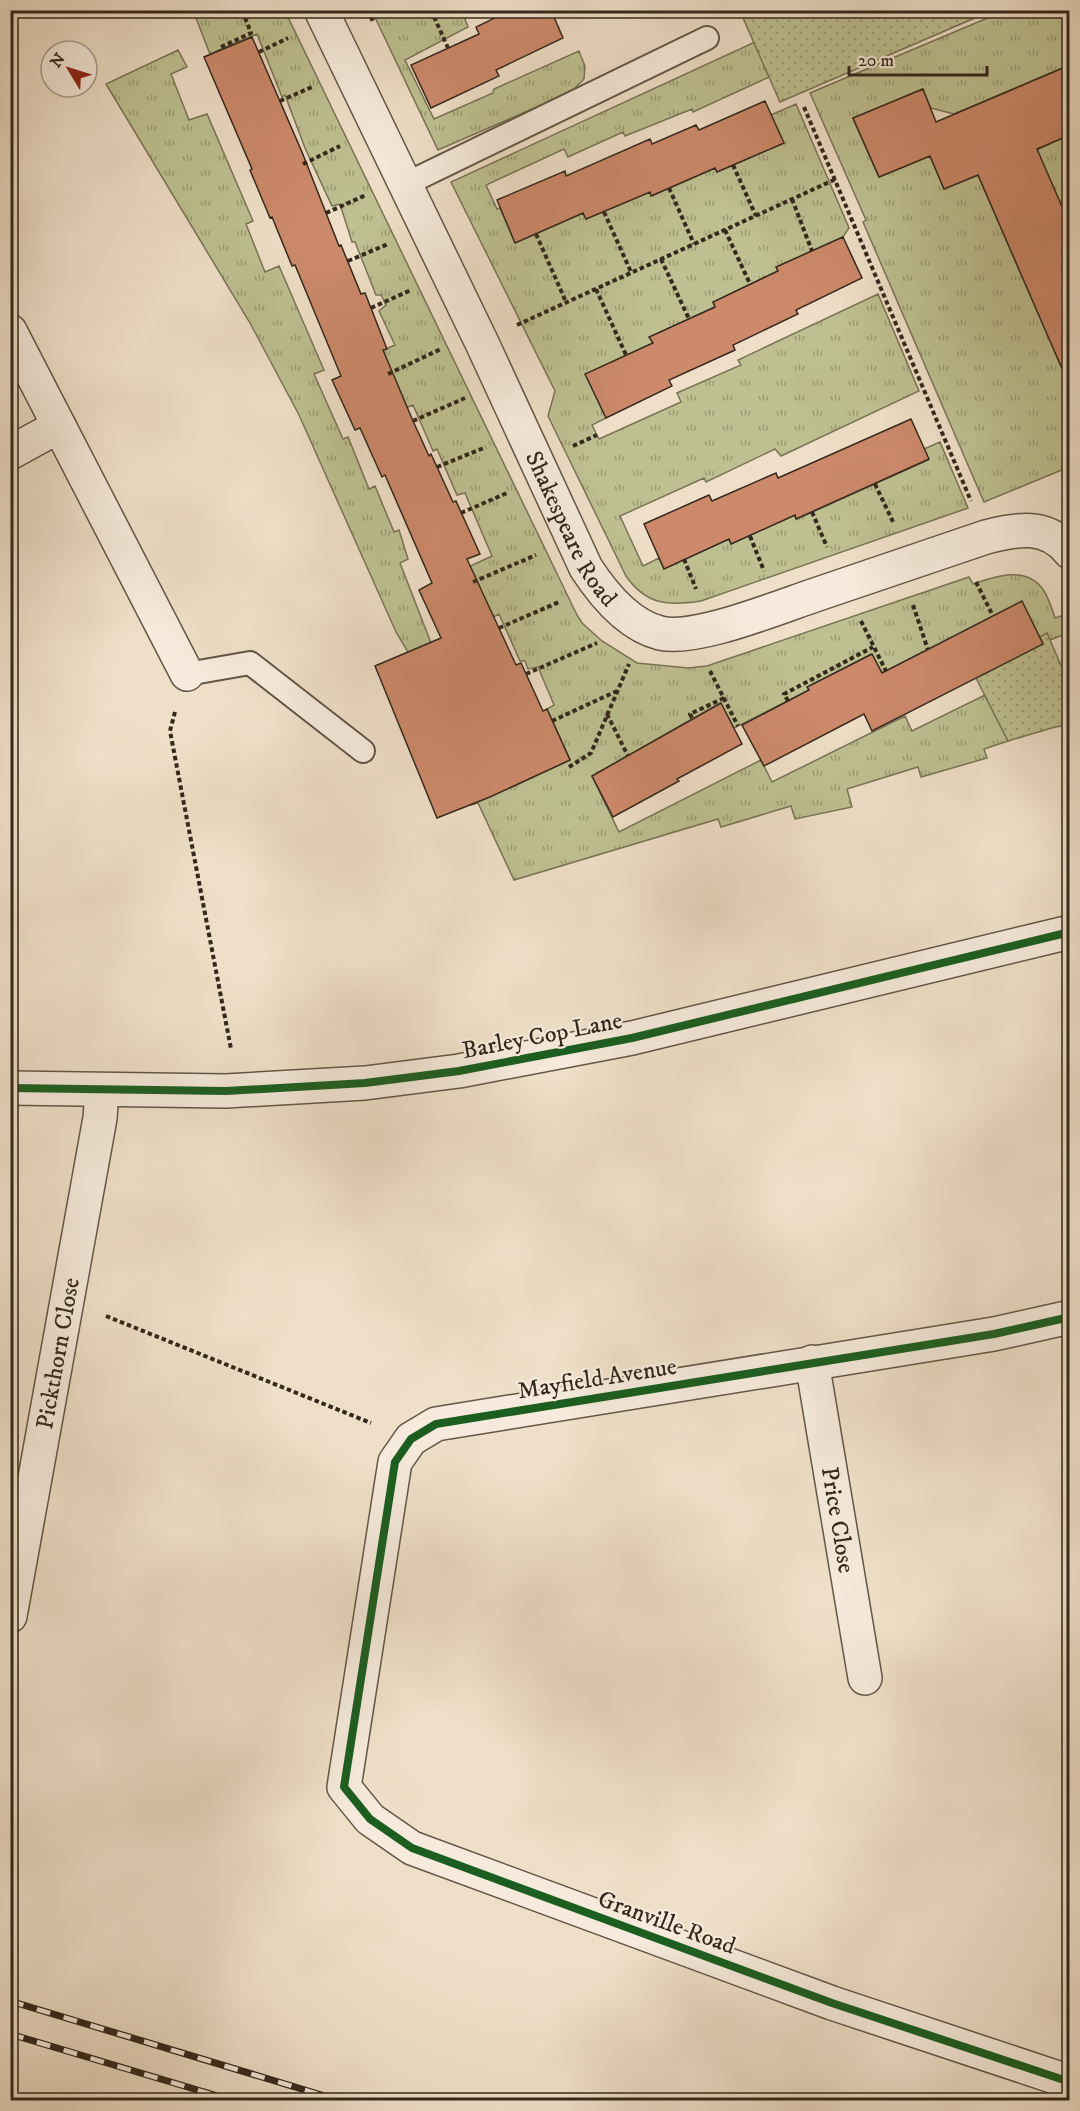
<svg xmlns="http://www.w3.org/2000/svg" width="1080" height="2111" viewBox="0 0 1080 2111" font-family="'IM FELL DW Pica',serif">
<defs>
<pattern id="grass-tufts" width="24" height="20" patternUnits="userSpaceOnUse" patternTransform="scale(1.5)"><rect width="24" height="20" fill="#bec092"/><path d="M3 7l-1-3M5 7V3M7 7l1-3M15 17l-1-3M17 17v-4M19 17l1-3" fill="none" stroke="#9b9c76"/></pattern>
<pattern id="garden-dots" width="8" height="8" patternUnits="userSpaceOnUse" patternTransform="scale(1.5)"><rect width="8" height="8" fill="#bec092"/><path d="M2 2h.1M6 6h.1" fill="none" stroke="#9b9c76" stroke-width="1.8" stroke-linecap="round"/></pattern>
</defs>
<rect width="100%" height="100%" fill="#efdfc8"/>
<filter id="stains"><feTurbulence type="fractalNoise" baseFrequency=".00333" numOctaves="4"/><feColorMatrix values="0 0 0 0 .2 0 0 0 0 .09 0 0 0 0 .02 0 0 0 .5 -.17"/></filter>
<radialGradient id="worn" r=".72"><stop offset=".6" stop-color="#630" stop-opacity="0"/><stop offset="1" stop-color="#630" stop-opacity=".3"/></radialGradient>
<!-- grass -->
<path fill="url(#grass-tufts)" stroke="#787456" stroke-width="1.5" d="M 199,11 L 285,11 L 577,615 L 582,623 L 602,641 L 637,663 L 688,668 L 707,666 L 969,577 L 973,584 C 996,576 1027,565 1044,591 C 1049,599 1052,609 1055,618 L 1061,616 L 1068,633 L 1050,640 L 1047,633 L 1040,637 L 1021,602 L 882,673 L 871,654 L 808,687 L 809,690 L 734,728 L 720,703 L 592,776 L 619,832 L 761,760 L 772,782 L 905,716 L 912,731 L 985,695 L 1008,741 L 984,749 L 987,758 L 921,777 L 918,767 L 847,789 L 852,807 L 795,819 L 791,806 L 721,827 L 718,819 L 514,880 L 478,803 L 471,805 L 408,652 L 396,632 L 299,415 L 250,323 L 106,84 L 178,50 L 187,67 L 171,74 L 189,120 L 207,114 L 253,221 L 246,224 L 265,272 L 279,266 L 324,370 L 314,374 L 343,439 L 348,437 L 369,489 L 375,486 L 394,532 L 399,530 L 408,559 L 400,563 L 431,643 L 486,736 L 510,788 L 570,760 L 547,709 L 554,705 L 538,667 L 528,669 L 525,661 L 520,661 L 499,614 L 490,619 L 466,568 L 492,556 L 465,493 L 457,495 L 437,449 L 433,451 L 413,405 L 403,409 L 372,355 L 395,345 L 379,311 L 386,305 L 381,295 L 376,295 L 355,242 L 352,242 L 340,204 L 332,206 L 305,148 L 285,95 L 282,97 L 257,34 L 210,54 L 194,13 Z
M 372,11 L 471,11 L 463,14 L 468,27 L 405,60 L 434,119 L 493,93 L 494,89 L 579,51 L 585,66 L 584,79 L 574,89 L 564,95 L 438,150 Z
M 1004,11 L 1069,11 L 1069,65 L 954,114 L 931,108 L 922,89 L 853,119 L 879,177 L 930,156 L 944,189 L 978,175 L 1069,385 L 1069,467 L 984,502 L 863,222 L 866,220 L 810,93 Z
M 755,42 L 769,77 L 693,112 L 692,109 L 625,136 L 623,132 L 568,157 L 564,149 L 486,185 L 497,209 L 500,208 L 515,243 L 583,213 L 586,219 L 650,192 L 652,196 L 715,168 L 717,172 L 784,143 L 771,115 L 796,104 L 849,228 L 843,237 L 776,267 L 778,271 L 713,302 L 715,307 L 650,337 L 653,343 L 586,374 L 606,418 L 592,425 L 599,439 L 681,402 L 677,393 L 741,365 L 738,360 L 878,294 L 919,391 L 781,456 L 775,449 L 706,482 L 704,478 L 620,516 L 643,566 L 659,558 L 664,568 L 729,539 L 731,544 L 795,515 L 797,519 L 928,460 L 924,449 L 940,442 L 968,508 L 701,601 C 668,606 646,605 626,576 L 548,416 L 555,391 L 451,182 Z
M 1062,138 L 1069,155 L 1069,225 L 1037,150 Z"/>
<!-- garden -->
<path fill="url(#garden-dots)" stroke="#787456" stroke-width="1.5" d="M 740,11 L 991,11 L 780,102 Z
M 1047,633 L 1069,684 L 1069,725 L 1055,727 L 1008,741 L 976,678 L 1043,644 L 1040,637 Z"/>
<!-- building -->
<path fill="#cc896b" stroke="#33281b" stroke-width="1.5" d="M 511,10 L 551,10 L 563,38 L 496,70 L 499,76 L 431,108 L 411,65 L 479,34 L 476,27 Z
M 252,37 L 302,152 L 339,246 L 341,245 L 361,294 L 365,293 L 387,349 L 383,350 L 413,421 L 429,456 L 431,454 L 453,502 L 456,501 L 480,554 L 467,559 L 516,665 L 521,663 L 543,711 L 547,709 L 570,760 L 490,797 L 437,818 L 375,666 L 441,638 L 419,590 L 432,583 L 385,475 L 382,477 L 360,428 L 355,430 L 332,380 L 341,376 L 295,265 L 292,266 L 272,217 L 270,218 L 250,170 L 252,169 L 204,57 Z
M 1070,65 L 1070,135 L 1037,149 L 1070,225 L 1070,387 L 978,175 L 944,189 L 930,156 L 879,177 L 853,118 L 923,89 L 936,122 Z
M 765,101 L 784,143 L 717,172 L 715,168 L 651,196 L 650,192 L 586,219 L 583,213 L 515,243 L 497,200 L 565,171 L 566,176 L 650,139 L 652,144 L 696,125 L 699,130 Z
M 843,237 L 862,278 L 796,310 L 798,314 L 733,345 L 735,350 L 669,380 L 672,386 L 606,418 L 585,374 L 653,343 L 649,337 L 715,307 L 713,302 L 778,271 L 776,267 Z
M 911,419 L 929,459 L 796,519 L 795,515 L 731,544 L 729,539 L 664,569 L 644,524 L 709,495 L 712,501 L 776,473 L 778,478 Z
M 1022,601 L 1043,644 L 872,731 L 864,714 L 764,766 L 742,725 L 809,690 L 807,687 L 872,654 L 882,673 Z
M 721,703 L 742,744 L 677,779 L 679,781 L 613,817 L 592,776 Z"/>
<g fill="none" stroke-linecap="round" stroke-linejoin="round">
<!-- service casing -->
<g stroke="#625646" stroke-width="26">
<path id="service" d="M 406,184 L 707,38
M 187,674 L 250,663 L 363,751"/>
</g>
<!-- minor casing -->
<g stroke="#625646" stroke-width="36">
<g id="minor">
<path id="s1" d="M 321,10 L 482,343 L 586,568 C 603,594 628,625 660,633 C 695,642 781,606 818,594 C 874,575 930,556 986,537 C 1017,529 1047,523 1070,552"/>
<path d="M 10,331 L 187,674"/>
<path d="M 10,453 L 59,426"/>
<path d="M 10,1088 L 226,1091 L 365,1083 L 459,1071 L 632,1038 L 1070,932"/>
<path d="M 1070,1317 L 994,1334 L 436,1424 L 411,1439 L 395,1462 L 344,1787 L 370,1819 L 412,1848 L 832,2003 L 1070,2082"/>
<path id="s2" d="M 812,1362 L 865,1678"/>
<path id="s3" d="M 10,1616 L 100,1118 L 102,1090"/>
</g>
</g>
<!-- path -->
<path stroke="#33281b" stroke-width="4" stroke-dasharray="4.5 3" stroke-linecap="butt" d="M 431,10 L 448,48
M 492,10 L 499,16
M 370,20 L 391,10
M 221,47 L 251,33 L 242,10
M 259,52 L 288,38
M 280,101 L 312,87
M 804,107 L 971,501
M 303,164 L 340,146
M 733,165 L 756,216
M 669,188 L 694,244
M 792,199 L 812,251
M 604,212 L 631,272
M 326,213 L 366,195
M 725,230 L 750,284
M 536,234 L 566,302
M 661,259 L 689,319
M 348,261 L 388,244
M 596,289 L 626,355
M 371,308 L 411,290
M 517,325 L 836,179
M 388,374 L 441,349
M 413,421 L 465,398
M 573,446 L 597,435
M 437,467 L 486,447
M 875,484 L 894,524
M 812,512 L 827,547
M 461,513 L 507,493
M 750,536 L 764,571
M 684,559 L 696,589
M 473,582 L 536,555
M 976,582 L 993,616
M 913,605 L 928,650
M 861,621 L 886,671
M 499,628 L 559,602
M 710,671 L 738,726
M 526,674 L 597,643
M 788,701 L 784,694 L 873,647
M 175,712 L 170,731 L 231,1049
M 607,714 L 628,756
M 692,718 L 690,714 L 724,698
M 552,721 L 617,691
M 569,767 L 591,753 L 629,664
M 106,1316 L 371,1423"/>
<!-- service -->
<use href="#service" stroke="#f5eadb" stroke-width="22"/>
<!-- minor -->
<use href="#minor" stroke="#f5eadb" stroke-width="33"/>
<!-- rail casing -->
<g stroke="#33281b" stroke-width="7">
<path id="rail" d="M 10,2001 L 338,2100
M 10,2034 L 231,2100"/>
</g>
<!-- rail -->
<use href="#rail" stroke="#f5eadb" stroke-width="4.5" stroke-dasharray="14" stroke-linecap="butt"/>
<!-- cycleway casing -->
<g stroke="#f5eadb" stroke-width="11">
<path id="cycleway" d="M 10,1088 L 226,1091 L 365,1083 L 459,1071 L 632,1038 L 1070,932
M 1070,1317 L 994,1334 L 436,1424 L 411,1439 L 395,1462 L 344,1787 L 370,1819 L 412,1848 L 832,2003 L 1070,2082"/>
</g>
<!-- cycleway -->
<use href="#cycleway" stroke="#1b5e20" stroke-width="8"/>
</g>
<g text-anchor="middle" stroke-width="4.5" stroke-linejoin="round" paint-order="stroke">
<!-- street labels -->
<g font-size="24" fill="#33281b" stroke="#f5eadb">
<text dy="8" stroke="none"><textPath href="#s1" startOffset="576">Shakespeare Road</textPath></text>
<text transform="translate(542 1035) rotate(-11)" y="8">Barley Cop Lane</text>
<text dy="8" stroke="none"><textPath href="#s3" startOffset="267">Pickthorn Close</textPath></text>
<text transform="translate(597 1378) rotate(-9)" y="8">Mayfield Avenue</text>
<text dy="8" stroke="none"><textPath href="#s2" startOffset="160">Price Close</textPath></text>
<text transform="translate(667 1922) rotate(20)" y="8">Granville Road</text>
</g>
</g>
<!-- margin -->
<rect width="1080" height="2111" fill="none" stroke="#efdfc8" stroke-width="36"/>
<rect x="12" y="12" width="1056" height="2087" fill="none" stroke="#33281b" stroke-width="3"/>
<rect x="18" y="18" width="1044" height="2075" fill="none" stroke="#33281b" stroke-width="1.5"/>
<!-- north arrow -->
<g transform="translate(69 69) rotate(308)"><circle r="28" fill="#f5eadb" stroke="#a79c8e" stroke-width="1.5"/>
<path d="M0-4.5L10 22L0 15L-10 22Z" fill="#8f2418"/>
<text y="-9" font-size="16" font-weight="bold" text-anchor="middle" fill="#33281b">N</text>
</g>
<!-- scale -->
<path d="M849 66v9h138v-9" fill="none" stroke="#33281b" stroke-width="3"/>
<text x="858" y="66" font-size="18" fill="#33281b" stroke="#f5eadb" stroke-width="4.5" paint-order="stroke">20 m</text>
<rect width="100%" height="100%" filter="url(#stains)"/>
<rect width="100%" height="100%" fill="url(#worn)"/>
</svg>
